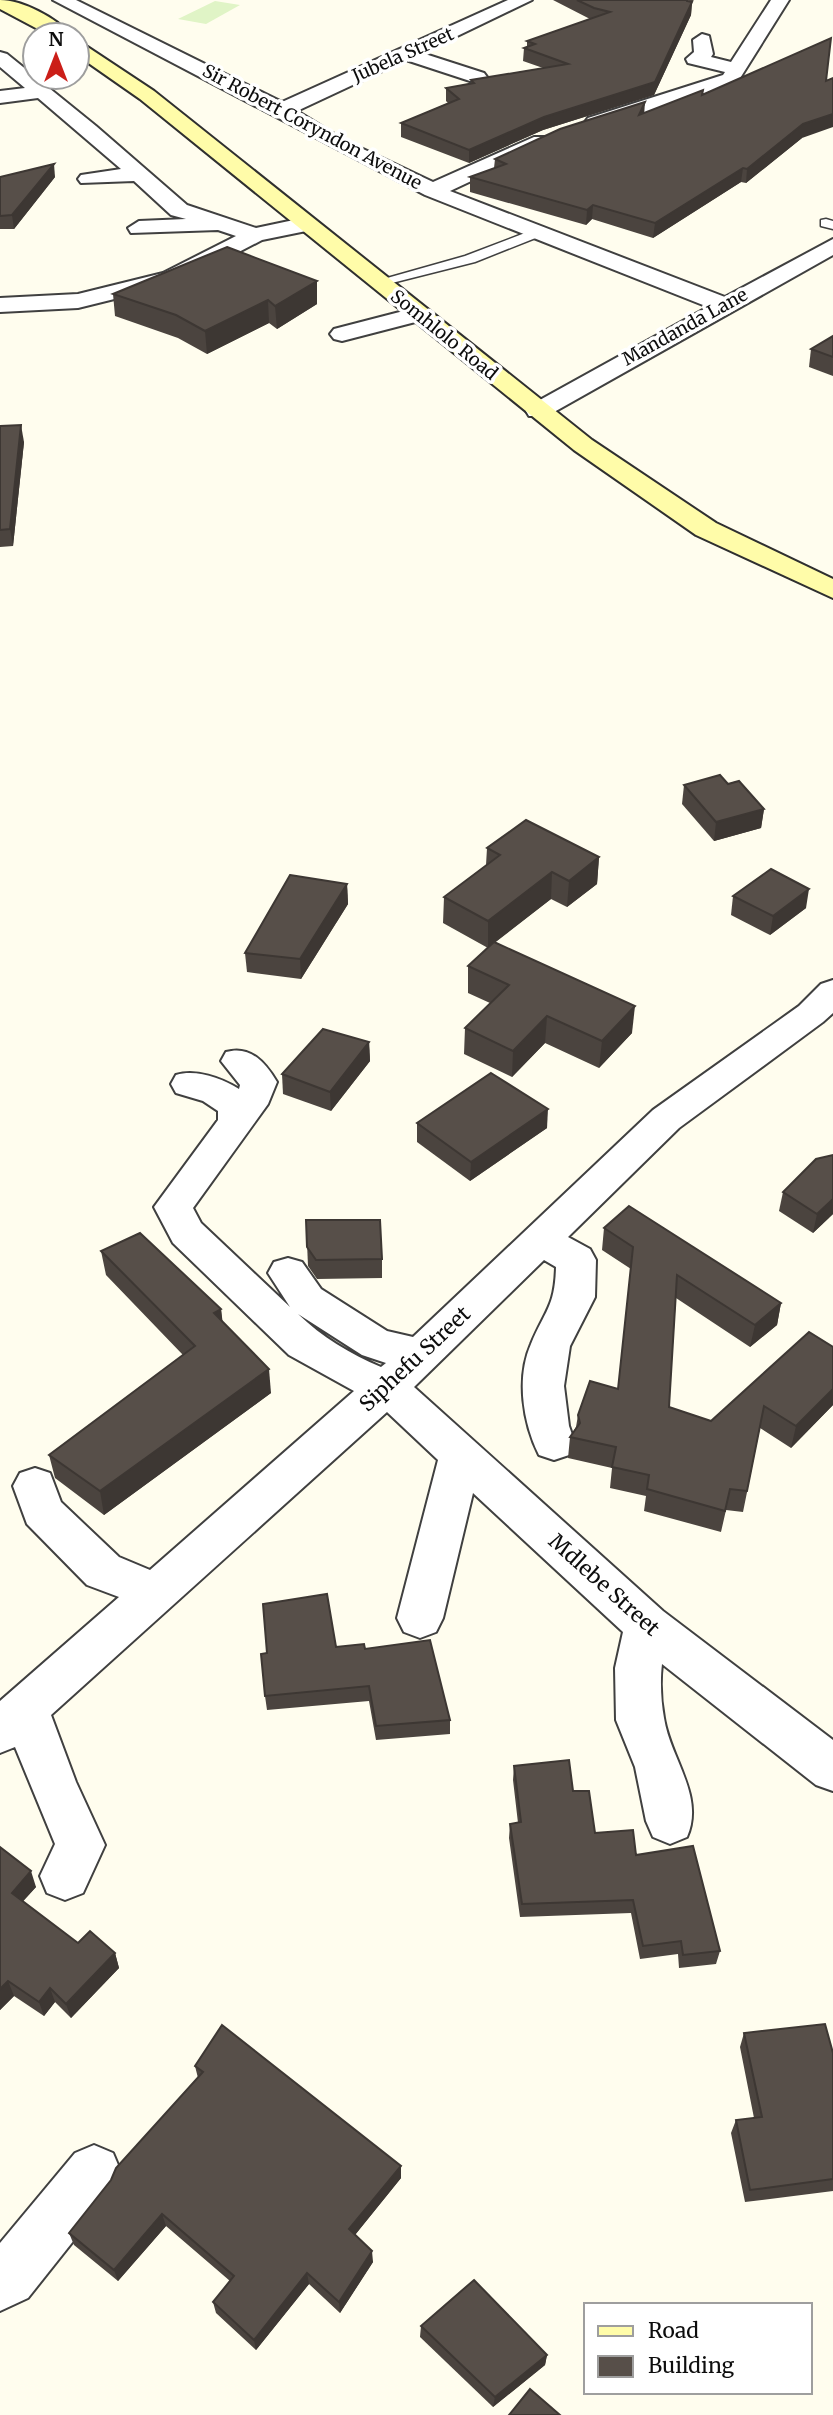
<svg xmlns="http://www.w3.org/2000/svg" width="833" height="2415" font-family="Merriweather,serif">
	<style>
		.pitch { fill: #e0f4c6 }
		.lines { fill: none; stroke-linecap: round; stroke-linejoin: round }
		.service-casing { stroke: #404040; stroke-width: 3 }
		.minor-casing { stroke: #404040; stroke-width: 4 }
		.secondary-casing { stroke: #2f2f2f; stroke-width: 4 }
		.service { fill: #fff; fill-rule: evenodd }
		.minor { fill: #fff; fill-rule: evenodd }
		.secondary { fill: #fffca9; fill-rule: evenodd }
		.wall { fill: #4b443f }
		.shaded-wall { fill: #3d3733 }
		.building { fill: #574f49; stroke: #3d3733; stroke-width: 2 }
		.labels { text-anchor: middle; stroke-width: 7; stroke-linejoin: round; paint-order: stroke }
		.far-street-label { font-size: 18px; fill: #0d0d0d; stroke: #fff }
		.street-label { font-size: 21px; fill: #0d0d0d; stroke: #fff }
	</style>
	<rect width="100%" height="100%" fill="#fffdee"/>
	<!-- pitch -->
	<path class="pitch" d="M215 1 240 5 206 24 178 19Z"/>
	<g class="lines">
		<!-- service casing -->
		<g class="service-casing">
			<g id="service">
				<path d="M826 219 833 221V229L821 226V220Z"/>
				<path d="M538 228 544 232 543 235 475 262 380 286 373 282 465 256Z"/>
			</g>
		</g>
		<!-- minor casing -->
		<g class="minor-casing">
			<g id="minor">
				<path d="M53 0H76L282 102 508 0H532L422 53 484 73 487 77 484 81H470L406 60 297 111 344 140 433 182 534 137H548L551 141 548 145 450 191 725 297 833 239V255L547 416H529L526 411 529 406 708 307 425 195Z"/>
				<path d="M771 0H789L737 83 602 126 595 128 585 122 588 118 723 75 725 72 688 63 686 59 694 52 693 40 702 34 709 36 713 54 711 57 731 62Z"/>
				<path d="M0 52 7 54 96 126 187 205 256 228 308 217 319 224 316 229 262 240 179 283 78 308 0 312V298L78 294 163 273 236 236 218 230 131 233 128 228 139 221 186 219 171 215 134 181 81 183 78 179 81 175 121 169 38 98 0 103V91L25 88 0 67Z"/>
				<path d="M419 307 427 309 431 314 427 319 342 341 334 339 330 334 334 329Z"/>
				<path d="M833 980V1013L823 1022 679 1128 568 1237 590 1249 596 1260 595 1297 570 1346 564 1386 569 1426 575 1443 569 1455 554 1460 539 1455C523 1423 516 1378 531 1344 545 1310 555 1307 556 1267L544 1260 414 1387 663 1611 833 1740V1791L816 1785 662 1664C660 1680 661 1702 664 1718 670 1758 705 1796 687 1837L670 1844 653 1837 646 1821 635 1767 616 1720 615 1668 623 1632 473 1493 443 1618 436 1632 420 1638 404 1632 397 1618 438 1460 387 1412 51 1715 76 1782 105 1845 83 1893 65 1900 47 1893 40 1876 55 1844 15 1747 0 1753V1701L119 1597 87 1585 27 1524 13 1486 20 1473 35 1468 50 1473 61 1502 119 1557 150 1570 354 1391 289 1355 173 1243 154 1207 218 1120V1111L203 1101 176 1093 171 1084 176 1075C196 1069 221 1078 239 1089L240 1085 221 1061 226 1052C250 1045 265 1062 277 1082L268 1104 193 1208 201 1223 290 1307 268 1273 274 1262 288 1258 302 1262 321 1289 387 1331 413 1337 653 1110 799 1006 821 984ZM298 1314 362 1355 386 1363 381 1367C350 1354 322 1337 298 1314Z"/>
				<path d="M94 2145 113 2153 121 2172 113 2191 28 2298 0 2311V2243L75 2153Z"/>
			</g>
		</g>
		<!-- secondary casing -->
		<g class="secondary-casing">
			<g id="secondary">
				<path d="M0 0C22 0 57 18 70 35H49L0 9Z"/>
				<path d="M77 40 154 91 592 440 716 523 833 579V598L696 535 574 450 140 99 77 55Z"/>
			</g>
		</g>
		<!-- service -->
		<use href="#service" class="service"/>
		<!-- minor -->
		<use href="#minor" class="minor"/>
		<!-- secondary -->
		<use href="#secondary" class="secondary"/>
	</g>
	<!-- wall -->
	<g class="wall">
		<path d="M553 0H694L692 2 691 15 654 95 543 130 469 163 401 137V123L448 103 446 101V88L471 84V80L543 68 523 61 524 48 527 47V41L590 19Z"/>
		<path d="M702 95 802 138 746 183 741 182 653 238 592 219 586 225 470 192V177L494 168 495 159Z"/>
		<path d="M0 177H55L14 229H0Z"/>
		<path d="M227 247 317 304 277 329 269 323 207 354 178 338 115 316 113 294Z"/>
		<path d="M833 336V376L809 367 811 349Z"/>
		<path d="M0 426 24 442 13 546 0 547Z"/>
		<path d="M728 784 764 809 761 828 714 841 682 804 684 785Z"/>
		<path d="M487 848 599 857 597 884 567 907 551 899 495 942 632 1033 599 1068 545 1043 512 1077 464 1054 465 1028 490 1003 468 993V966L488 948 443 923 444 897 486 865Z"/>
		<path d="M347 884 348 904 301 979 247 972 245 953Z"/>
		<path d="M733 896 806 908 770 935 731 915Z"/>
		<path d="M369 1042 370 1061 331 1111 283 1094 282 1074Z"/>
		<path d="M417 1123 547 1128 470 1181 417 1142Z"/>
		<path d="M833 1155V1214L813 1233 779 1211 783 1192Z"/>
		<path d="M306 1220 382 1259V1278L317 1279 308 1266Z"/>
		<path d="M604 1228 781 1303 777 1325 750 1347 676 1298 669 1407 711 1421 833 1347V1405L791 1448 760 1428 743 1512 726 1510 721 1532 644 1511 646 1496 610 1488 612 1468 568 1458 570 1437 576 1427 578 1415 618 1389 631 1269 602 1250Z"/>
		<path d="M101 1251 221 1309 222 1321 271 1393 104 1515 55 1478 49 1455 183 1355 106 1275Z"/>
		<path d="M336 1647 365 1649 450 1720V1734L376 1740 369 1701 267 1710 265 1696Z"/>
		<path d="M514 1766 573 1791 595 1833 636 1855 720 1951 716 1964 679 1968 678 1954 640 1959 631 1913 520 1917 509 1838 510 1824 518 1823 513 1780Z"/>
		<path d="M0 1847 36 1887 23 1901 78 1943 115 1953 119 1968 71 2018 55 2002 44 2016 14 1996 0 2010Z"/>
		<path d="M744 2033 833 2053V2191L745 2202 731 2133 736 2120 754 2118 740 2047Z"/>
		<path d="M195 2066 401 2166V2178L355 2235 373 2262 340 2313 309 2284 256 2350 216 2313 213 2302 230 2281 166 2226 118 2281 74 2245 69 2233 198 2078Z"/>
		<path d="M421 2326 547 2355 545 2365 493 2407 420 2337Z"/>
	</g>
	<!-- shaded-wall -->
	<g class="shaded-wall">
		<path d="M692 2 691 15 654 95 543 130 469 163V150Z"/>
		<path d="M645 102 644 116 639 115Z"/>
		<path d="M833 114V127L802 138 746 183 747 169 803 124Z"/>
		<path d="M54 164 55 177 14 229 12 215Z"/>
		<path d="M743 168 741 182 653 238 655 223Z"/>
		<path d="M593 205 592 219 586 225 587 210Z"/>
		<path d="M317 281V304L277 329 275 306Z"/>
		<path d="M268 300 269 323 207 354 205 331Z"/>
		<path d="M21 425 24 442 13 546 10 529Z"/>
		<path d="M764 809 761 828 714 841 716 822Z"/>
		<path d="M599 857 597 884 567 907 569 881Z"/>
		<path d="M552 872 551 899 488 948V921Z"/>
		<path d="M347 884 348 904 301 979 300 959Z"/>
		<path d="M809 889 806 908 770 935 773 916Z"/>
		<path d="M635 1006 632 1033 599 1068 602 1041Z"/>
		<path d="M547 1016 545 1043 512 1077 513 1051Z"/>
		<path d="M369 1042 370 1061 331 1111 330 1092Z"/>
		<path d="M548 1109 547 1128 470 1181 471 1162Z"/>
		<path d="M833 1199V1214L813 1233 817 1214Z"/>
		<path d="M781 1303 777 1325 750 1347 755 1325Z"/>
		<path d="M221 1309 224 1333 214 1313Z"/>
		<path d="M269 1369 271 1393 104 1515 100 1491Z"/>
		<path d="M833 1389V1405L791 1448 796 1426Z"/>
		<path d="M31 1871 36 1887 17 1908 12 1893Z"/>
		<path d="M115 1953 119 1968 71 2018 66 2004Z"/>
		<path d="M8 1981 14 1996 0 2010V1989Z"/>
		<path d="M50 1988 55 2002 44 2016 39 2002Z"/>
		<path d="M401 2166V2178L350 2241 349 2229Z"/>
		<path d="M162 2214 166 2226 118 2281 114 2270Z"/>
		<path d="M372 2251 373 2262 340 2313 339 2302Z"/>
		<path d="M307 2273 309 2284 256 2350 254 2340Z"/>
		<path d="M547 2355 545 2365 493 2407 495 2397Z"/>
	</g>
	<!-- building -->
	<g class="building">
		<path d="M577 0H687V1L692 2 655 82 544 117 469 150 401 123 459 99 446 88 474 83 471 80 568 64 524 48 535 44 527 41 610 12 594 8Z"/>
		<path d="M831 38 826 81 833 78V114L803 124 747 169 743 168 655 223 593 205 587 210 470 177 506 164 495 159 560 129 645 102 639 115 703 90 702 95Z"/>
		<path d="M54 164 12 215 0 216V177Z"/>
		<path d="M227 247 317 281 275 306 268 300 205 331 176 315 113 294Z"/>
		<path d="M833 336V357L811 349Z"/>
		<path d="M21 425 10 529 0 530V426Z"/>
		<path d="M720 775 728 784 739 781 764 809 716 822 684 785Z"/>
		<path d="M526 820 599 857 569 881 552 872 488 921 444 897 500 855 487 848Z"/>
		<path d="M771 869 809 889 773 916 733 896Z"/>
		<path d="M290 875 347 884 300 959 245 953Z"/>
		<path d="M494 942 635 1006 602 1041 547 1016 513 1051 465 1028 509 985 468 966Z"/>
		<path d="M323 1029 369 1042 330 1092 282 1074Z"/>
		<path d="M491 1073 548 1109 471 1162 417 1123Z"/>
		<path d="M833 1155V1199L817 1214 783 1192 816 1159Z"/>
		<path d="M629 1206 781 1303 755 1325 677 1275 669 1407 711 1421 809 1332 833 1347V1389L796 1426 764 1406 747 1491 730 1489 725 1511 647 1489 649 1475 612 1467 616 1447 570 1437 580 1423 578 1415 590 1381 618 1389 633 1247 604 1228Z"/>
		<path d="M306 1220H380L382 1259 316 1260 307 1247Z"/>
		<path d="M140 1233 221 1309 214 1313 269 1369 100 1491 49 1455 195 1346 101 1251Z"/>
		<path d="M327 1594 336 1647 364 1644 365 1649 430 1640 450 1720 376 1726 369 1686 265 1696 261 1654 267 1653 263 1604Z"/>
		<path d="M569 1760 573 1791H589L595 1833 633 1830 636 1855 693 1846 720 1951 683 1955 681 1941 643 1946 633 1900 522 1904 510 1824 521 1822 514 1766Z"/>
		<path d="M0 1847 31 1871 12 1893 78 1943 90 1931 115 1953 66 2004 50 1988 39 2002 8 1981 0 1989Z"/>
		<path d="M825 2024 833 2053V2179L750 2190 736 2120 762 2117 744 2033Z"/>
		<path d="M222 2025 401 2166 349 2229 372 2251 339 2302 307 2273 254 2340 213 2302 234 2276 162 2214 114 2270 69 2233 111 2180 116 2168 203 2072 195 2066Z"/>
		<path d="M474 2280 547 2355 495 2397 421 2326Z"/>
		<path d="M530 2389 560 2415H509Z"/>
	</g>
	<g class="labels">
		<!-- far-street labels -->
		<g class="far-street-label">
			<text transform="translate(403 55) rotate(-24)" y="6">Jubela Street</text>
			<text transform="translate(312 127) rotate(28)" y="6">Sir Robert Coryndon Avenue</text>
			<text transform="translate(685 327) rotate(-29)" y="6">Mandanda Lane</text>
			<text transform="translate(444 335) rotate(39)" y="6">Somhlolo Road</text>
		</g>
		<!-- street labels -->
		<g class="street-label">
			<text transform="translate(415 1359) rotate(-43)" y="7">Siphefu Street</text>
			<text transform="translate(604 1585) rotate(42)" y="7">Mdlebe Street</text>
		</g>
	</g>
	<!-- legend -->
	<rect x="584" y="2303" width="228" height="91" fill="#ffffff" stroke="#9e9e9e" stroke-width="2"/>
	<rect x="598" y="2326" width="35" height="10" fill="#fffca9" stroke="#9e9e9e" stroke-width="2"/>
	<text x="648" y="2338" font-size="21" fill="#0d0d0d">Road</text>
	<rect x="598" y="2356" width="35" height="21" fill="#574f49" stroke="#9e9e9e" stroke-width="2"/>
	<text x="648" y="2373" font-size="21" fill="#0d0d0d">Building</text>
	<!-- north arrow -->
	<g transform="translate(56 56)"><circle r="33" fill="#ffffff" stroke="#9e9e9e" stroke-width="2"/>
	<path d="M0-5L12 26L0 18L-12 26Z" fill="#cb1e18"/>
	<text y="-10" font-size="19" font-weight="bold" text-anchor="middle" fill="#0d0d0d">N</text>
	</g>
</svg>
